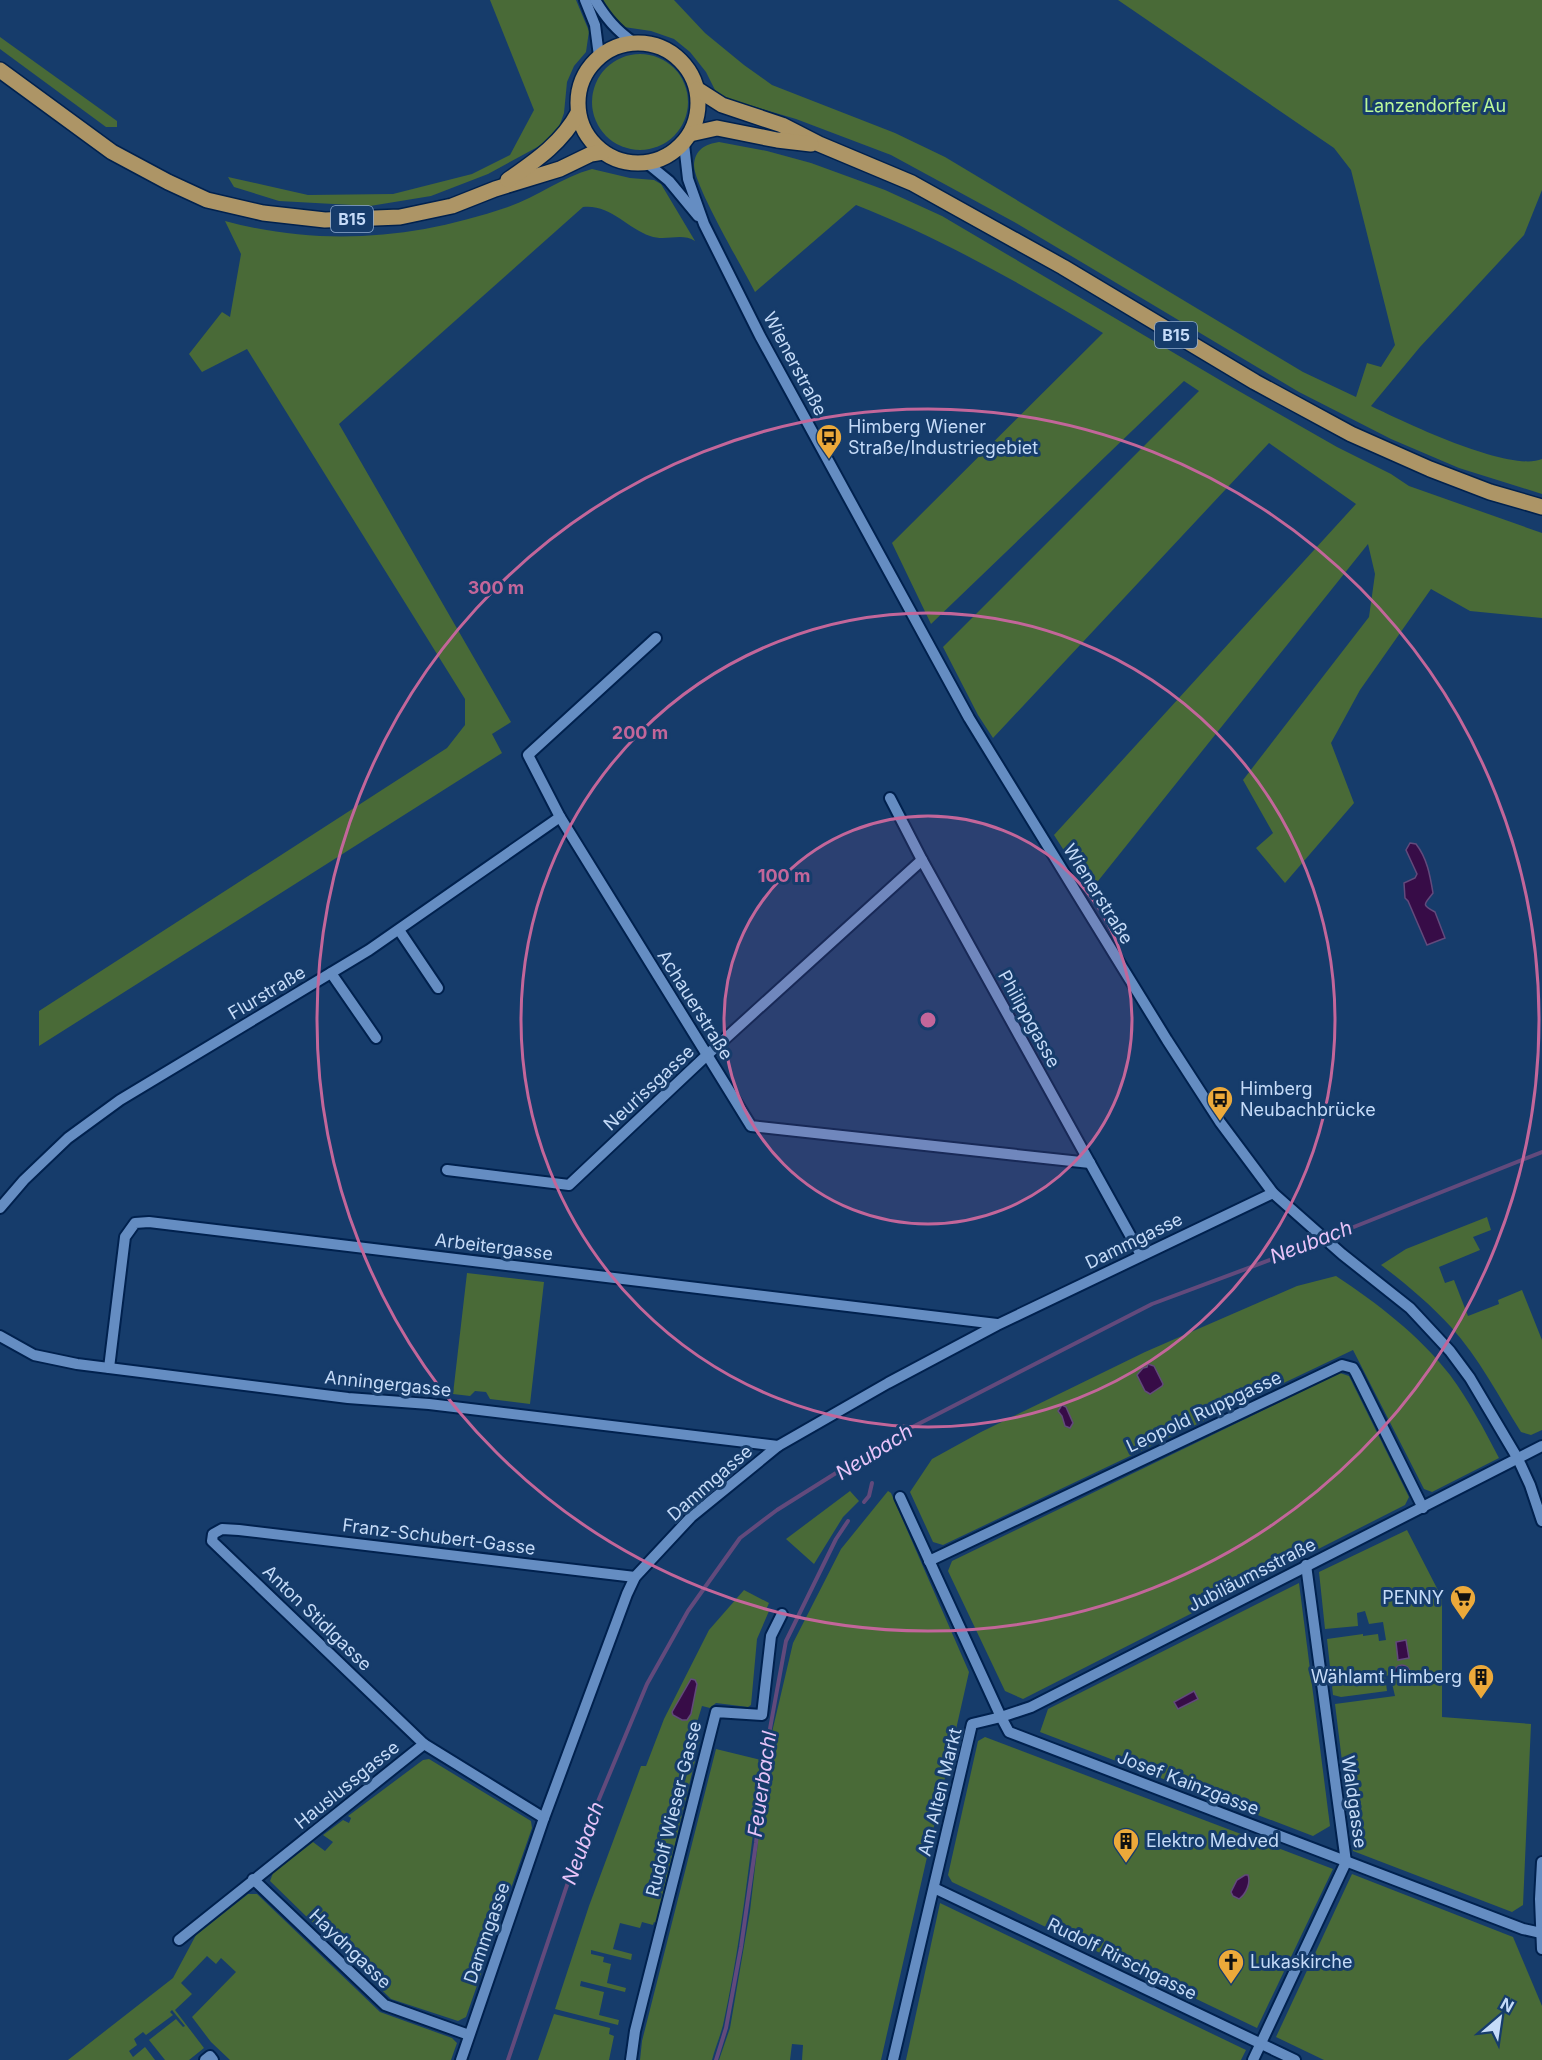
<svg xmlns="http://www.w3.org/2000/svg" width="1542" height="2060" font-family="Inter,sans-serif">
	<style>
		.green { fill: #496a37 }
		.water { fill: #370c47; stroke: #624a7c; stroke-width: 1.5 }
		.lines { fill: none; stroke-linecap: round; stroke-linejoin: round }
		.stream { stroke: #624a7c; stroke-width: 4 }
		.minor-casing { stroke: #00214e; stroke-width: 14 }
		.major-casing { stroke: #00214e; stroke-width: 18 }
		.minor { stroke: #658dc2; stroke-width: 10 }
		.major { stroke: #ad9566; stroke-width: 15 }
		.ring { fill: none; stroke: #c3669a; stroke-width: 3 }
		.labels { text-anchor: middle; stroke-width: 6; stroke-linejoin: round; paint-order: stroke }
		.shield { fill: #163c6b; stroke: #90abce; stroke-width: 1.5 }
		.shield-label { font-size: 16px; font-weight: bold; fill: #c5dbf8 }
		.park-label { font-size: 18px; fill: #baf89a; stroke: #163c6b }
		.street-label { font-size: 18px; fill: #c5dbf8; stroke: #163c6b }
		.poi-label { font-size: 18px; fill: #c5dbf8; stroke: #163c6b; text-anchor: start }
		.water-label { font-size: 20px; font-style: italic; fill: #e8c4f9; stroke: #163c6b }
		.centre { fill: #c3669a; stroke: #163c6b; stroke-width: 3 }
		.ring-label { font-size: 18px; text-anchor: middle; font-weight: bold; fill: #c3669a; stroke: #163c6b; stroke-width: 6; stroke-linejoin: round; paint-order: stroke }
	</style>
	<rect width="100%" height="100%" fill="#163c6b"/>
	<!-- green -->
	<g class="green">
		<path d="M490 0H576L589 31 586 52 574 66 567 82 564 113 558 130 543 144 488 174 431 196 370 206 279 201 234 187 228 177 308 195 393 194 472 174 510 155 534 110Z"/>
		<path d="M603 0H674L705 33 744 65 772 85 895 133 945 157 1303 372 1356 397 1367 363 1381 367 1395 345 1351 170 1334 148 1118 0H1542V190L1524 235 1420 347 1371 406C1404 422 1510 473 1542 459V494L1459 468 1391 439 1299 392 1016 223 891 155 796 119 728 99 715 90 706 72 690 52 674 39 651 31 624 27 611 16Z"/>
		<path d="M0 37 117 121V127H106L0 49Z"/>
		<circle cx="640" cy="102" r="48"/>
		<path d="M719 142 767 151 811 163 885 190 942 216 1230 386 1337 447 1391 474 1409 486 1542 533V618L1470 611 1431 589 1360 690 1331 743 1354 803 1285 883 1256 848 1273 833 1243 780 1369 617 1375 574 1368 544 1090 891 1054 835 1356 504 1269 443 993 738 978 715 943 647 1199 391 1184 381 931 624 892 543 1103 333C1023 285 943 239 856 205L755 292C743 268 694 186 694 165 695 149 706 144 719 142Z"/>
		<path d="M592 169 630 178 654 180 661 184 695 241C681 232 666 242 650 236 627 228 610 204 583 207L339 424 511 722 492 734 502 753 39 1046V1011L447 748 465 725V699L247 349 202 372 189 354 222 312 230 317 241 254 225 221C322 247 414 239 508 207 537 197 562 177 592 169Z"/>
		<path d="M1487 1217 1491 1230 1473 1237 1480 1250 1439 1267 1445 1283 1454 1280 1468 1316 1499 1304 1498 1300 1522 1290 1542 1340V1430L1531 1435 1521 1432C1499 1397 1479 1358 1451 1327 1430 1304 1406 1284 1381 1265L1406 1249Z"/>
		<path d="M467 1273 544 1282 530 1404 490 1399 486 1392 475 1391 470 1396 453 1394Z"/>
		<path d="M1336 1276C1378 1304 1418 1334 1450 1375 1469 1401 1484 1429 1499 1458L1432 1492 1424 1489 1353 1350 943 1545 933 1542 910 1492 932 1459 981 1432 1145 1352 1297 1286Z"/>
		<path d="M1340 1373 1349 1376 1409 1497 1405 1505 1023 1699 1005 1691 948 1571 952 1561Z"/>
		<path d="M850 1491 859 1501 843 1517 814 1564 786 1539Z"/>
		<path d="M888 1491 891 1493 969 1672 881 2060H802L803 2045 792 2044 790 2060H719L730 2028 750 1911 769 1745 793 1643 841 1549Z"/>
		<path d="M1407 1530 1442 1598V1717L1531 1724 1523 1905 1512 1912 1353 1851 1335 1704 1395 1696 1390 1675 1385 1676 1387 1691 1341 1697 1333 1695 1327 1639 1363 1634V1636L1378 1634 1379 1641 1386 1640 1383 1622 1369 1624 1365 1611 1357 1613 1358 1626 1325 1629 1319 1572Z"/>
		<path d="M1299 1583 1330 1826 1313 1836 1040 1732 1048 1709Z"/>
		<path d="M744 1590 769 1603 766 1610 769 1611 757 1639 751 1705 748 1707 716 1703 710 1708 702 1706 695 1729 700 1740 656 1923 654 1922 653 1925 642 1922 640 1928 620 1923 613 1949 632 1954 631 1960 591 1950V1954L604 1957 603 1962 611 1964 607 1983 626 1988 625 1992 581 1981 580 1986 604 1992 599 2015 619 2020 618 2025 555 2009 589 1906 641 1766H646L664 1719 709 1630Z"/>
		<path d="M985 1737 1333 1869 1257 2028 952 1882 948 1875 978 1741Z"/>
		<path d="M716 1749 761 1760 750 1833 753 1834C745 1898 737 1962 723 2025 720 2037 715 2048 712 2060H640L642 2041Z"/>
		<path d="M429 1759 531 1821 532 1828 466 2017 458 2021 391 1999 270 1881 273 1873 313 1842 325 1851 333 1842 323 1835 343 1820 349 1823 351 1818 348 1816 423 1760Z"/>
		<path d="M1352 1874 1513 1937 1542 2006V2060H1324L1276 2037Z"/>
		<path d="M248 1894H257L380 2012 452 2038 457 2043 451 2060H230L211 2042 192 2017 236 1972 221 1958 216 1964 207 1956 181 1983 192 1994 175 2010 204 2048 189 2060H165L149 2040 176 2019 183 2027 185 2026 172 2010 170 2012 173 2015 146 2035 143 2032 134 2039 137 2045 129 2051 133 2057 145 2047 155 2060H68L173 1978 196 1935Z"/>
		<path d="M940 1903 1246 2050 1241 2060H906Z"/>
		<path d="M554 2014 610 2028 609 2034 614 2036 609 2060H538Z"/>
	</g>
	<!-- water -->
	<g class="water">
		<path d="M1410 843 1416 844C1427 858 1430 875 1433 893 1425 904 1420 904 1435 912L1445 938 1427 945 1408 901 1405 898 1404 883 1415 878 1417 874 1406 850Z"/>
		<path d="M1148 1364 1154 1366 1163 1384 1162 1386 1150 1394 1145 1391 1137 1375 1143 1368 1147 1367Z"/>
		<path d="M1062 1405 1066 1407 1073 1423 1070 1428 1065 1426 1062 1416 1058 1411Z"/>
		<path d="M1406 1640 1409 1658 1398 1660 1396 1642Z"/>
		<circle cx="1402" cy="1673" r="8"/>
		<path d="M691 1679 695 1680 697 1684 691 1714 687 1720H682L673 1715 672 1712Z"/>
		<path d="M1194 1691 1198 1699 1178 1709 1174 1702Z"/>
		<path d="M1245 1875H1248C1251 1883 1246 1894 1239 1899L1233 1896 1231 1892 1237 1880Z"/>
	</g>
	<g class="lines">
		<!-- stream -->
		<g class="stream">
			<path d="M874 1461 875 1448"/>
			<path d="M864 1502 869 1496 872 1483"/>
			<path d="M508 2060 584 1835 647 1684 688 1611 740 1538 777 1510 895 1436 1152 1304 1286 1254 1542 1152"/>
			<path d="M716 2060 726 2028 741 1947 756 1843 765 1756 786 1641 836 1539 848 1521"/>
		</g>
		<!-- minor casing -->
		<g class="minor-casing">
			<g id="minor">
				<path d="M585 0 595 25 599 56"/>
				<path d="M595 0C606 18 616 30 633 42"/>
				<path d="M684 144 688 179 704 224 760 336 969 718 1167 1040 1220 1122 1273 1193 1342 1254 1410 1308 1450 1351 1470 1378 1518 1459 1530 1485 1542 1521"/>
				<path d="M647 163 669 181 698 216"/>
				<path d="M656 638 528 755 560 817 751 1126 1090 1163"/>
				<path d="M890 798 922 860 1141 1255"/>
				<path d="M399 930 438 988"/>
				<path d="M331 973 376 1038"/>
				<path d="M447 1170 569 1185 706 1056 922 860"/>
				<path d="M0 1208 24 1180 68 1138 120 1100 369 950 560 817"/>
				<path d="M0 1336 34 1355 77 1364 348 1398 429 1404 778 1446"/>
				<path d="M109 1368 125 1237 135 1223 149 1222 997 1324"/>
				<path d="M929 1561 1342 1365 1353 1368 1356 1373 1423 1508"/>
				<path d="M544 1818 424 1744 212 1541 213 1534 222 1529 239 1530 635 1577"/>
				<path d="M1542 1862 1540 1899 1542 1949"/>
				<path d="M253 1879 385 2005 469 2035"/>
				<path d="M934 1888 1295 2060"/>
				<path d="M1541 1933 1523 1929 1009 1732 1001 1717 1031 1707 1542 1446"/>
				<path d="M179 1940 424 1744"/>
				<path d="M205 2060 210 2056 213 2060"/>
				<path d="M461 2060 544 1818 627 1594 635 1577 691 1517 778 1446 888 1383 997 1325 1273 1193"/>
				<path d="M631 2060 635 2031 643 1999 716 1712 762 1715 771 1636 782 1614"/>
				<path d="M893 2060 972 1724 1001 1717 900 1497"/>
				<path d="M1253 2060 1346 1862 1306 1565"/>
			</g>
		</g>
		<!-- major casing -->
		<g class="major-casing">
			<g id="major">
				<circle cx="638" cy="103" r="60"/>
				<path d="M0 70 112 152 168 182 207 200 263 213 325 220 400 217 452 206 495 189 560 169 591 154 603 152"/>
				<path d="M697 89 722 105 782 125 819 144 912 183 1063 267 1255 382 1351 434 1430 469 1490 492 1542 507"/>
				<path d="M690 134 717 128 777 140 811 144"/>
				<path d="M508 180C535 161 562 143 578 113"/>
			</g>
		</g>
		<!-- minor -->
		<use href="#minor" class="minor"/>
		<!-- major -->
		<use href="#major" class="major"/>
	</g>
	<!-- distance rings -->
	<circle cx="928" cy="1020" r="204" fill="#c3669a" fill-opacity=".12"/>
	<g class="ring">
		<circle cx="928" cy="1020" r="204"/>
		<circle cx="928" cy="1020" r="407"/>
		<circle cx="928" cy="1020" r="611"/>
	</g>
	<!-- icons -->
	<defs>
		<g id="bus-pin" transform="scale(1.35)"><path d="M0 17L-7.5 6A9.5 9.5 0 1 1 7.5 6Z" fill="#eca93a" stroke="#163c6b"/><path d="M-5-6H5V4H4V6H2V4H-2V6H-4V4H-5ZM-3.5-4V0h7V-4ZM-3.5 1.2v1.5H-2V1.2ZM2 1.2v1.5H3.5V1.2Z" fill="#111"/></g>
		<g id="supermarket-pin" transform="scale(1.35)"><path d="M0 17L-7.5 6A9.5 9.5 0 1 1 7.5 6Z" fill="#eca93a" stroke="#163c6b"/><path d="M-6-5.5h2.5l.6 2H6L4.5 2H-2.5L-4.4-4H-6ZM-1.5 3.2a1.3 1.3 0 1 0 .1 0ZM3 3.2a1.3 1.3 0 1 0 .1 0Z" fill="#111"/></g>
		<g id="building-pin" transform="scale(1.35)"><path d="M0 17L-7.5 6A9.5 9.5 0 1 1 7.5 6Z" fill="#eca93a" stroke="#163c6b"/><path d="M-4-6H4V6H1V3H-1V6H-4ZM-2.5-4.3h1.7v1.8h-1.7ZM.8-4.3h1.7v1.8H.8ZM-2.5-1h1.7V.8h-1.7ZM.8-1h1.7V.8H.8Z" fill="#111"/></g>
		<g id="church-pin" transform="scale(1.35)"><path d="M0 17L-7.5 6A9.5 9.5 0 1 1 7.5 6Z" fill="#eca93a" stroke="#163c6b"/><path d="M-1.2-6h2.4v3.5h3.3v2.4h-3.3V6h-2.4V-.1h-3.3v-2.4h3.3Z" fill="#111"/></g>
	</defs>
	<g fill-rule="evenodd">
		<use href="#bus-pin" x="829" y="437"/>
		<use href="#bus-pin" x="1220" y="1099"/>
		<use href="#supermarket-pin" x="1463" y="1598"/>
		<use href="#building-pin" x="1481" y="1677"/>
		<use href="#building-pin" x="1126" y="1841"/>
		<use href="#church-pin" x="1231" y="1962"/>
	</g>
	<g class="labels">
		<!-- shield labels -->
		<g class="shield">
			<rect x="331" y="206" width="42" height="26" rx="4.5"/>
			<rect x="1155" y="322" width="42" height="26" rx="4.5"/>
		</g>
		<g class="shield-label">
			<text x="352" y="225">B15</text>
			<text x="1176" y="341">B15</text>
		</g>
		<!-- park labels -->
		<g class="park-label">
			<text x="1435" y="112">Lanzendorfer Au</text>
		</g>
		<!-- street labels -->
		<g class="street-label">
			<text transform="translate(795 364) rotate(62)" y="6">Wienerstraße</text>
			<text transform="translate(1098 894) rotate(58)" y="6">Wienerstraße</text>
			<text transform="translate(267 993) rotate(-31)" y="6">Flurstraße</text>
			<text transform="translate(695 1005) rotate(58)" y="6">Achauerstraße</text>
			<text transform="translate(1029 1019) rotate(61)" y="6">Philippgasse</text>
			<text transform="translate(649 1088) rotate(-43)" y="6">Neurissgasse</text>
			<text transform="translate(1134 1241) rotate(-26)" y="6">Dammgasse</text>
			<text transform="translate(494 1247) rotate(7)" y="6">Arbeitergasse</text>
			<text transform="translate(388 1384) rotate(6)" y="6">Anningergasse</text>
			<text transform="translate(1204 1412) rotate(-25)" y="6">Leopold Ruppgasse</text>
			<text transform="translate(710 1483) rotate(-41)" y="6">Dammgasse</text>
			<text transform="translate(439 1537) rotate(7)" y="6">Franz-Schubert-Gasse</text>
			<text transform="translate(1252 1575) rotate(-27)" y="6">Jubiläumsstraße</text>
			<text transform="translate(317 1618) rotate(44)" y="6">Anton Stidlgasse</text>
			<text transform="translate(1188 1783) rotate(21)" y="6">Josef Kainzgasse</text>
			<text transform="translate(347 1785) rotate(-39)" y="6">Hauslussgasse</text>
			<text transform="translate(940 1792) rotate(-76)" y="6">Am Alten Markt</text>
			<text transform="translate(1354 1802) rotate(82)" y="6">Waldgasse</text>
			<text transform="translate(674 1809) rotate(-76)" y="6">Rudolf Wieser-Gasse</text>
			<text transform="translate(487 1933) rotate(-71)" y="6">Dammgasse</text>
			<text transform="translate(350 1949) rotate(44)" y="6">Haydngasse</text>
			<text transform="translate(1122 1959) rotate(26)" y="6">Rudolf Rirschgasse</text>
		</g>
		<!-- poi labels -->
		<g class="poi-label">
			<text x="848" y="433">Himberg Wiener<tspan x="848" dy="21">Straße/Industriegebiet</tspan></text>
			<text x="1240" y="1095">Himberg<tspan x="1240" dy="21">Neubachbrücke</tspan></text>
			<text x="1444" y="1604" text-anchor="end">PENNY</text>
			<text x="1462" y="1683" text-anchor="end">Wählamt Himberg</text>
			<text x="1146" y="1847">Elektro Medved</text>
			<text x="1250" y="1968">Lukaskirche</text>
		</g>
		<!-- water labels -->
		<g class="water-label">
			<text transform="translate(1311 1242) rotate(-21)" y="7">Neubach</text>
			<text transform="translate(874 1452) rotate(-32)" y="7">Neubach</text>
			<text transform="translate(762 1784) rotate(-82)" y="7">Feuerbachl</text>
			<text transform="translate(583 1843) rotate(-70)" y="7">Neubach</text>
		</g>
	</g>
	<circle cx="928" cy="1020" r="9" class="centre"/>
	<g class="ring-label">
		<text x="496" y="594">300 m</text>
		<text x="640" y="739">200 m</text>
		<text x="784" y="882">100 m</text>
	</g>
	<!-- north arrow -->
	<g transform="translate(1500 2018) rotate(29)" stroke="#163c6b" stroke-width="4.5" paint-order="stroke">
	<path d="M0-4.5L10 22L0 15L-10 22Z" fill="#c5dbf8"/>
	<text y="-9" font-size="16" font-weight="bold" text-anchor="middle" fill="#c5dbf8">N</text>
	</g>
</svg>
